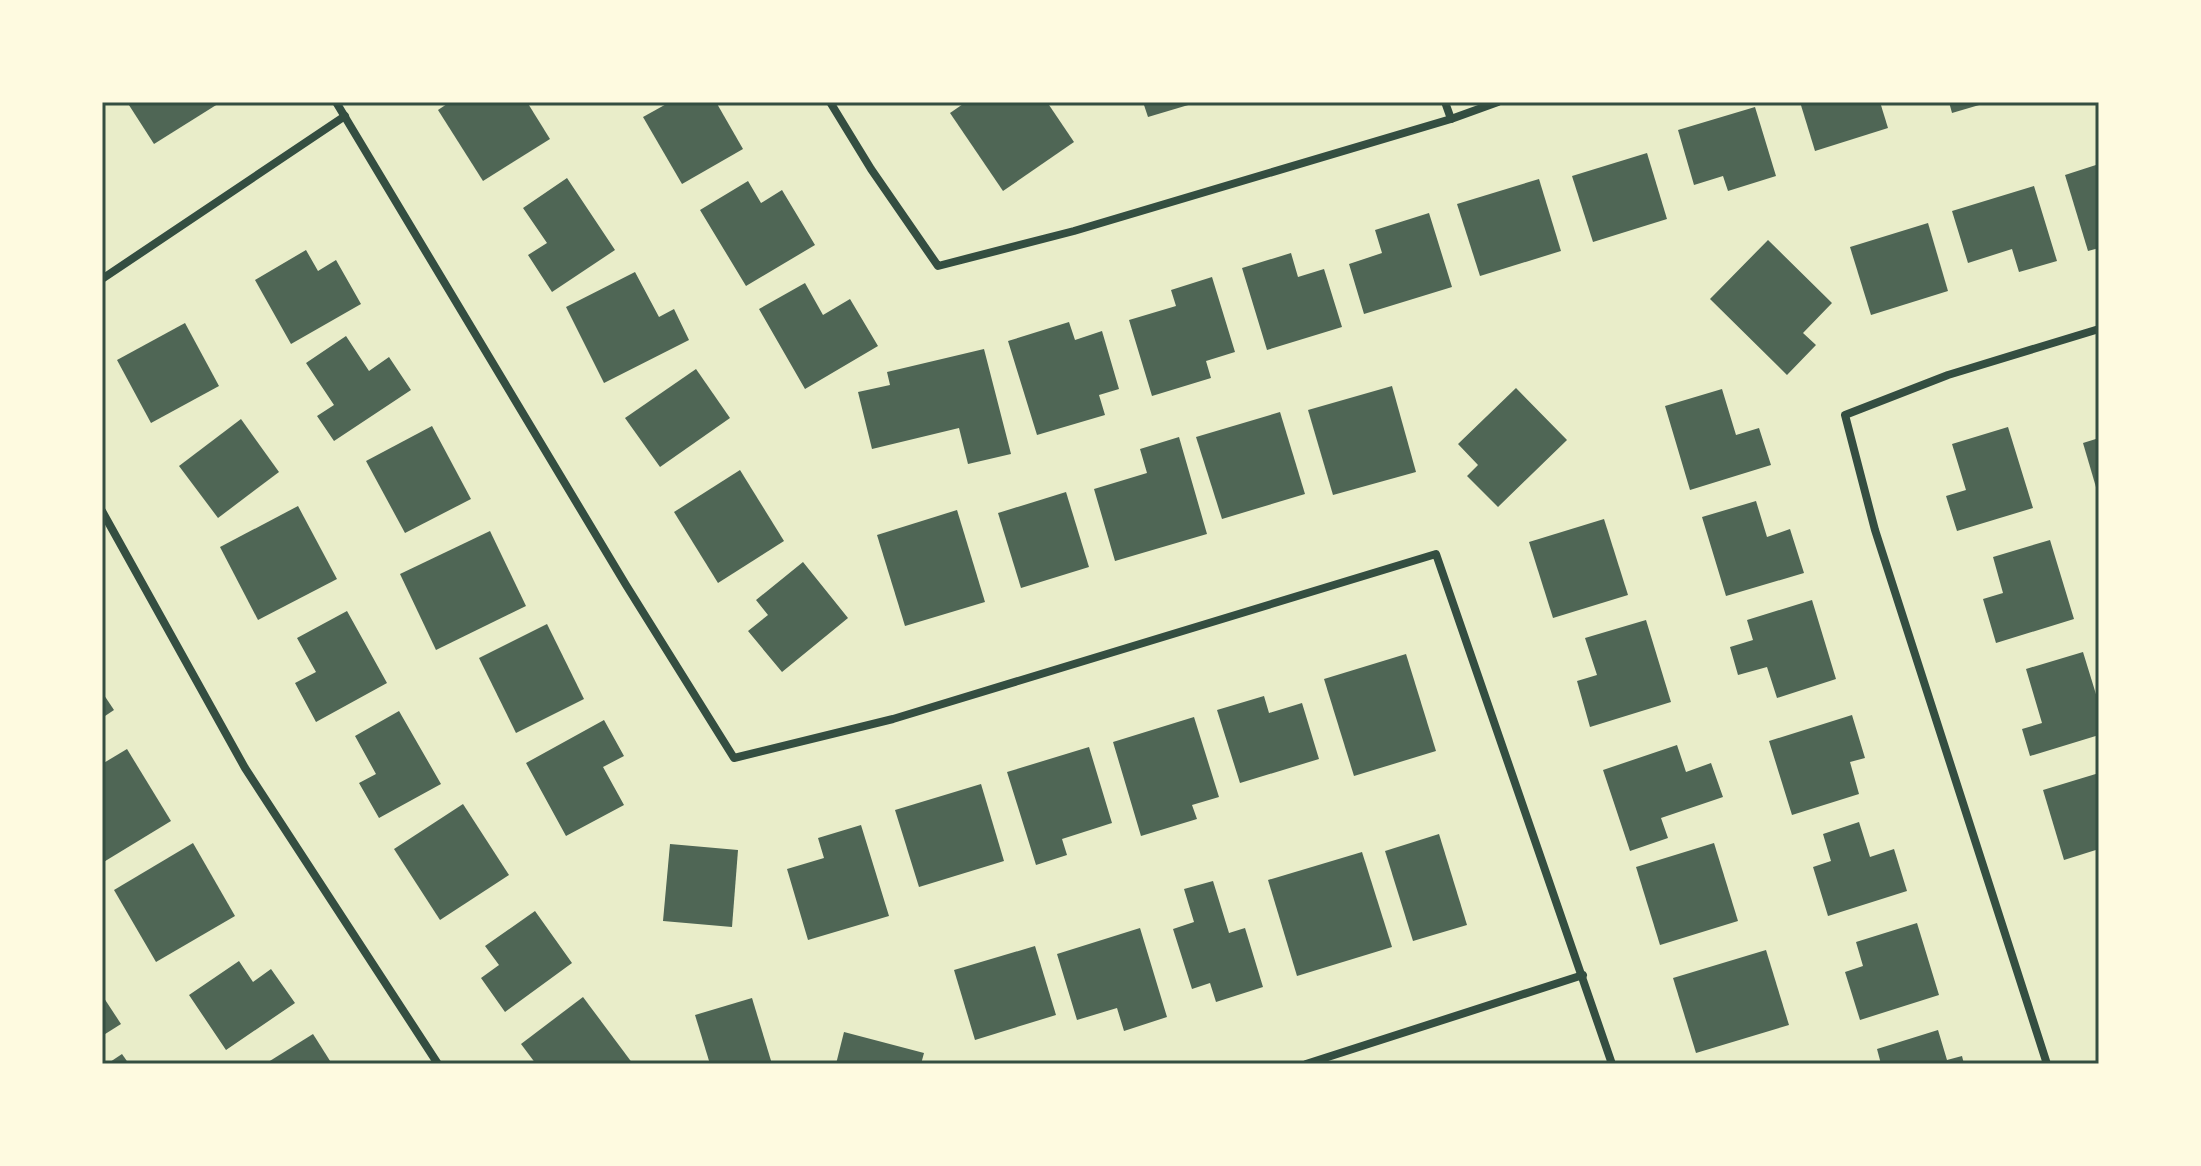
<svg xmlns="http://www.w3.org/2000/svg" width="2201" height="1166" font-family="Merriweather,serif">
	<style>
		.building { fill: #4f6655 }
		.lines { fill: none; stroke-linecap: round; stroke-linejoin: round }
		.minor { stroke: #344e41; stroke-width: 8 }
		.neatline { fill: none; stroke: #344e41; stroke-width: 3 }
	</style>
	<rect width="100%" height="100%" fill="#e9edc9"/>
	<!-- building -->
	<g class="building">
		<path d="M127 102H221L154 144Z"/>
		<path d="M450 102H527L550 139 483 181 438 110Z"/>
		<path d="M670 102H716L743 149 682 184 643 117Z"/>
		<path d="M966 102H1047L1074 142 1003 191 950 113Z"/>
		<path d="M1143 102H1195V103L1148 117Z"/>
		<path d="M1800 102H1880L1888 128 1815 151Z"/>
		<path d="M1949 102H1986V103L1952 113Z"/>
		<path d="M1755 107 1776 176 1728 191 1723 176 1694 185 1678 130Z"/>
		<path d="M1647 153 1667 219 1593 242 1572 176Z"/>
		<path d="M2099 164V248L2088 251 2065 175Z"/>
		<path d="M567 178 615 250 552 292 528 255 547 243 523 208Z"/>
		<path d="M1539 179 1561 251 1480 276 1457 204Z"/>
		<path d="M748 181 761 203 782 190 815 245 746 286 700 210Z"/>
		<path d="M2034 186 2057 261 2019 272 2012 249 1968 263 1952 211Z"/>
		<path d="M1429 213 1452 287 1364 314 1349 264 1382 253 1375 230Z"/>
		<path d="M1928 223 1948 291 1871 315 1850 247Z"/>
		<path d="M1768 240 1832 303 1803 333 1816 345 1787 375 1710 299Z"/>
		<path d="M306 250 318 271 336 260 361 304 291 344 255 280Z"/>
		<path d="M1291 253 1298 277 1324 269 1342 327 1267 350 1242 268Z"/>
		<path d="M635 272 659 317 674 309 689 340 604 383 566 307Z"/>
		<path d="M1212 277 1235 352 1206 361 1211 378 1152 396 1129 320 1176 306 1171 290Z"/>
		<path d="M805 283 823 315 850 299 878 346 805 389 759 309Z"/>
		<path d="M1069 322 1075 340 1102 331 1119 389 1099 395 1105 415 1037 435 1008 341Z"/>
		<path d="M185 323 219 386 151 423 117 360Z"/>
		<path d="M346 336 369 371 389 357 411 390 334 441 317 416 334 405 306 363Z"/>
		<path d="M984 349 1011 454 968 464 959 428 872 449 858 392 890 385 887 372Z"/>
		<path d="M696 369 730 418 660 467 625 418Z"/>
		<path d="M1392 386 1416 472 1333 495 1308 410Z"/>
		<path d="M1516 388 1567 440 1498 507 1467 476 1478 465 1458 444Z"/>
		<path d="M1722 389 1736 435 1759 428 1771 465 1690 490 1665 406Z"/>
		<path d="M1280 412 1305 494 1222 519 1196 437Z"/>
		<path d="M241 419 279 472 218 518 179 466Z"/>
		<path d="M432 426 471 499 405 533 366 461Z"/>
		<path d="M2008 427 2033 508 1957 531 1946 496 1966 490 1952 444Z"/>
		<path d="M1179 437 1207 534 1115 561 1094 489 1147 473 1140 449Z"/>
		<path d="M2099 438V494H2098L2083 443Z"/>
		<path d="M740 470 784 541 718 583 674 512Z"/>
		<path d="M1066 492 1089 567 1021 588 998 513Z"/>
		<path d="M1756 501 1767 537 1790 529 1804 573 1726 596 1702 517Z"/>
		<path d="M298 506 337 579 258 620 220 547Z"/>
		<path d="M957 510 985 602 905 626 877 535Z"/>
		<path d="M1604 519 1628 595 1553 618 1529 542Z"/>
		<path d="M490 531 526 606 436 650 400 574Z"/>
		<path d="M2050 540 2074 619 1996 643 1983 599 2003 593 1993 557Z"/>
		<path d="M803 562 848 618 782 672 748 631 768 615 756 600Z"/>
		<path d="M1812 600 1836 679 1777 698 1767 667 1738 675 1730 647 1753 640 1747 620Z"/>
		<path d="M347 611 387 683 316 722 295 683 316 672 297 638Z"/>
		<path d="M1646 620 1671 702 1590 727 1577 681 1597 675 1585 638Z"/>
		<path d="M547 624 584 699 516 733 479 658Z"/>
		<path d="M2083 652 2099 704V735L2030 756 2022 729 2042 723 2026 669Z"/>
		<path d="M1406 654 1436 751 1354 776 1324 679Z"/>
		<path d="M102 692 114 710 102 718Z"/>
		<path d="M1264 696 1269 713 1302 703 1319 759 1240 783 1217 710Z"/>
		<path d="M399 711 441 784 379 818 359 783 376 774 355 736Z"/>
		<path d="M1852 715 1865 758 1850 762 1859 794 1792 815 1769 741Z"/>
		<path d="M1194 717 1219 797 1192 805 1197 819 1141 836 1113 742Z"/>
		<path d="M604 720 624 756 603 767 624 805 566 836 526 763Z"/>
		<path d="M1677 745 1686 772 1711 763 1723 797 1661 818 1668 838 1630 851 1603 770Z"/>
		<path d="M1089 747 1112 823 1062 839 1067 855 1036 865 1007 772Z"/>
		<path d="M127 749 171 821 102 863V764Z"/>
		<path d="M2099 773V849L2064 860 2043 790Z"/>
		<path d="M981 784 1004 861 919 887 895 810Z"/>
		<path d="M463 804 509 875 440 920 394 849Z"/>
		<path d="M1859 822 1870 857 1894 849 1907 891 1828 916 1813 867 1831 861 1823 834Z"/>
		<path d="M861 825 889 916 808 940 787 869 824 858 818 838Z"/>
		<path d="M1439 834 1467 925 1413 941 1385 851Z"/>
		<path d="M193 843 235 916 156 962 114 890Z"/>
		<path d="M1714 843 1738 921 1660 945 1636 867Z"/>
		<path d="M670 844 738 850 732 927 663 921Z"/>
		<path d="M1362 852 1392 947 1297 976 1268 880Z"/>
		<path d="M1213 881 1229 933 1245 928 1263 987 1216 1002 1210 983 1192 989 1173 929 1194 922 1184 889Z"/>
		<path d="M535 911 572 963 505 1012 481 978 499 965 485 946Z"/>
		<path d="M1917 923 1939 995 1860 1020 1845 972 1863 966 1856 942Z"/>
		<path d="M1140 928 1167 1017 1124 1031 1117 1008 1077 1020 1057 954Z"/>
		<path d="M1035 946 1056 1015 975 1040 954 970Z"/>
		<path d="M1766 950 1789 1025 1696 1053 1673 978Z"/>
		<path d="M239 961 253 982 271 969 295 1003 226 1050 189 995Z"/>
		<path d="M102 995 121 1024 102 1036Z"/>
		<path d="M583 997 633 1064H536L521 1044Z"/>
		<path d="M752 998 772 1064H710L695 1015Z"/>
		<path d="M1938 1030 1947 1060 1962 1056 1964 1064H1881L1877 1049Z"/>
		<path d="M844 1032 924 1053 921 1064H836Z"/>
		<path d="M313 1034 332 1064H265Z"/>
		<path d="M122 1054 129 1064H107Z"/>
	</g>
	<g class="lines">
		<!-- minor -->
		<g class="minor">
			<path d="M336 102 626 585 734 758 893 719 1436 554 1612 1064"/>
			<path d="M830 102 871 169 938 266 1074 231 1451 119 1498 102"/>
			<path d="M1445 102 1451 119"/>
			<path d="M102 279 345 116"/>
			<path d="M102 511 245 768 438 1064"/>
			<path d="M1306 1064 1583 975"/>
			<path d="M2047 1064 1875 530 1845 415 1948 375 2099 329"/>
		</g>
	</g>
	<!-- border -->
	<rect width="2201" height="1166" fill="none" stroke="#fefae0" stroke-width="208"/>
	<rect x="104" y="104" width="1993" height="958" class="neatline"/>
</svg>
